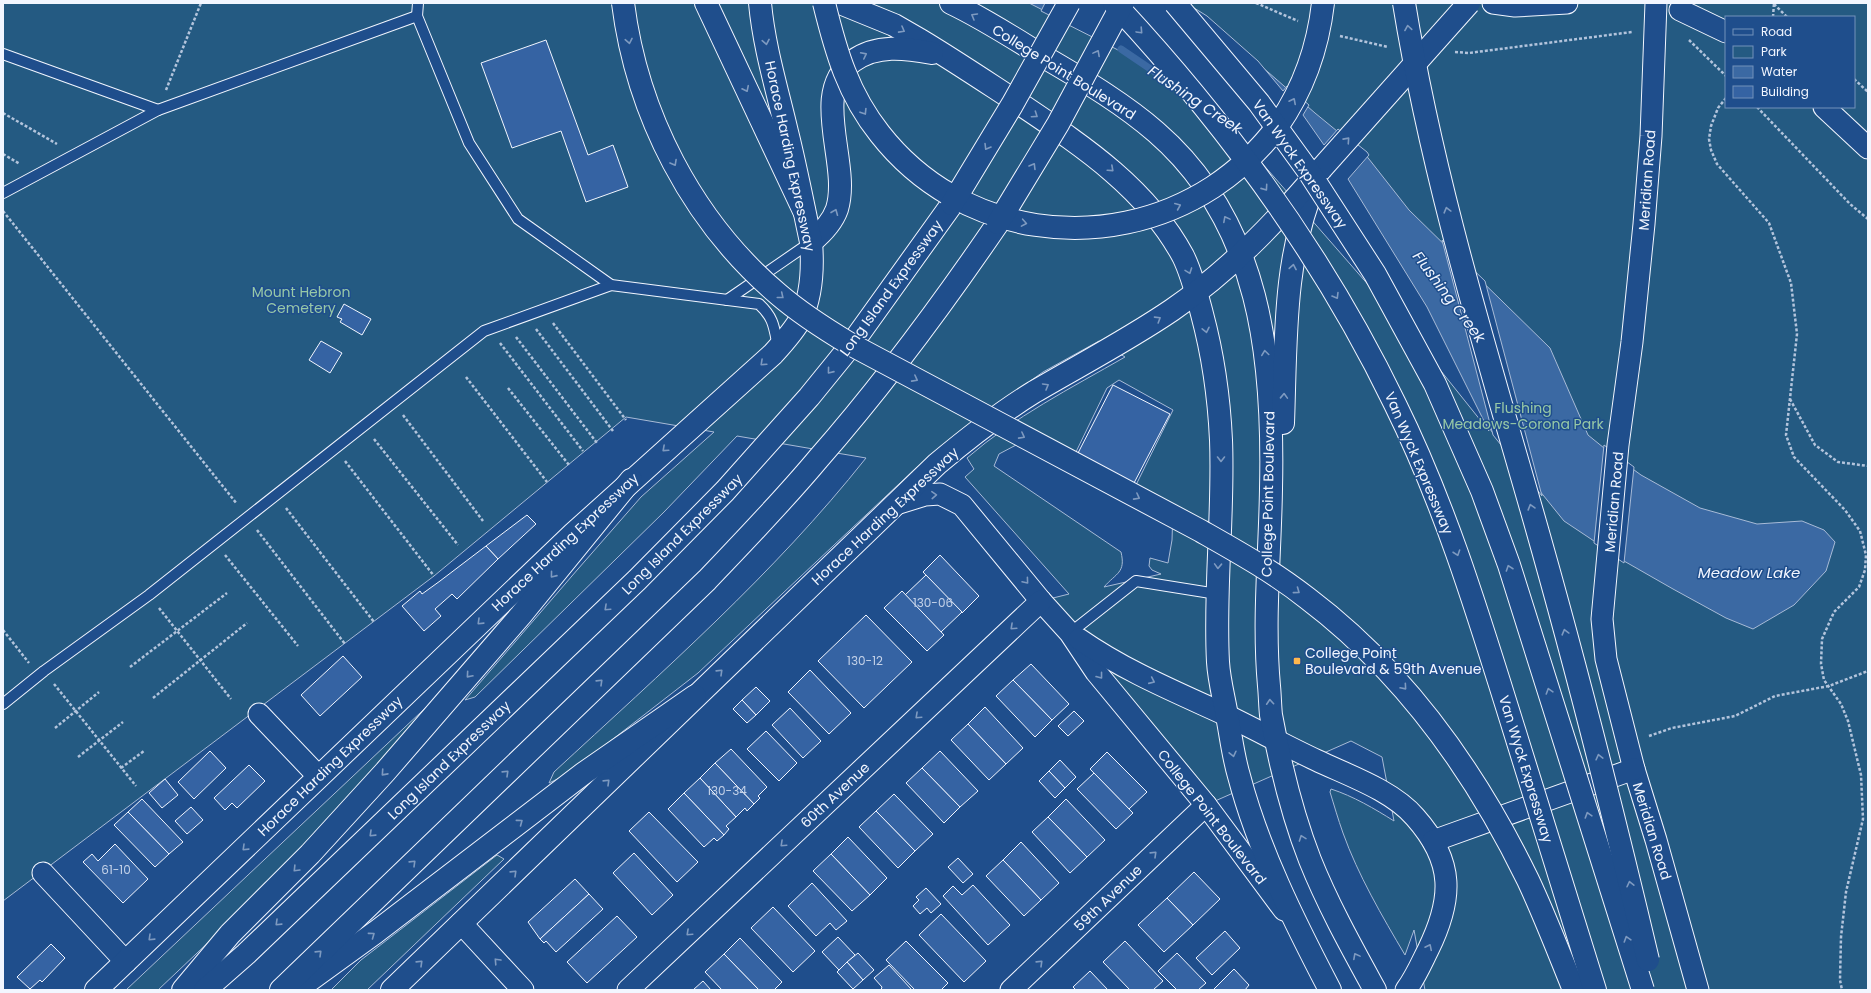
<svg xmlns="http://www.w3.org/2000/svg" width="1871" height="993" font-family="Poppins,sans-serif">
	<style>
		.green { fill: #245a82; stroke: #a8bbd7; fill-rule: evenodd }
		.water { fill: #3b69a3; stroke: #a8bbd7 }
		.pier { fill: #1f4e8c; stroke: #a8bbd7 }
		.lines { fill: none; stroke-linecap: round; stroke-linejoin: round }
		.stream { stroke: #3b69a3; stroke-width: 7 }
		.building { fill: #3563a3; stroke: #f2f6ff }
		.lane-casing { stroke: #f2f6ff; stroke-width: 12 }
		.street-casing { stroke: #f2f6ff; stroke-width: 23 }
		.secondary-casing { stroke: #f2f6ff; stroke-width: 24 }
		.highway-casing { stroke: #f2f6ff; stroke-width: 24 }
		.path { stroke: #b3c4dc; stroke-width: 2.5; stroke-dasharray: 3 2; stroke-linecap: butt }
		.lane { stroke: #1f4e8c; stroke-width: 10 }
		.street { stroke: #1f4e8c; stroke-width: 21 }
		.secondary { stroke: #1f4e8c; stroke-width: 22 }
		.highway { stroke: #1f4e8c; stroke-width: 22 }
		.secondary-bridge-casing { stroke: #f2f6ff; stroke-width: 24; stroke-linecap: butt }
		.highway-bridge-casing { stroke: #f2f6ff; stroke-width: 24; stroke-linecap: butt }
		.secondary-bridge { stroke: #1f4e8c; stroke-width: 22 }
		.highway-bridge { stroke: #1f4e8c; stroke-width: 22 }
		.oneway { stroke: #7e9ac0 }
		.poi-dot { fill: #ffb74d; stroke: #1f4e8c; stroke-width: 1.5 }
		.labels { text-anchor: middle; stroke-width: 3; stroke-linejoin: round; paint-order: stroke }
		.number-label { font-size: 12px; fill: #c3d1e8 }
		.street-label { font-size: 14px; fill: #f2f6ff; stroke: #1f4e8c }
		.park-label { font-size: 14px; fill: #97c8a6; stroke: #1f4e8c }
		.poi-label { font-size: 14px; fill: #f2f6ff; stroke: #1f4e8c; text-anchor: start }
		.water-label { font-size: 15px; font-style: italic; fill: #f2f6ff; stroke: #1f4e8c }
	</style>
	<rect width="100%" height="100%" fill="#1f4e8c"/>
	<!-- green -->
	<g class="green">
		<path d="M3 3H1868V990H1425L1414 930 1405 955C1382 916 1358 875 1343 833 1338 819 1334 805 1330 792L1331 789C1353 796 1375 809 1394 821L1382 757 1351 741 1206 805 1041 601 1069 594 965 477 974 469 967 458C1014 417 1071 388 1125 357L1099 341 1043 372 981 416 920 467H917L698 673 568 774 549 783 554 772C662 672 774 574 866 458L737 436 664 512 475 697 465 700 578 569 641 497 714 432 626 417 434 576 3 901ZM1726 17H1854V107H1726ZM1119 380 1173 410 1133 491 1173 509 1172 540 1168 563 1150 558 1149 566 1152 570 1161 574 1104 587C1116 573 1126 573 1121 552L994 466 999 454 1035 435 1074 456 1107 388Z"/>
		<path d="M438 696 291 864 158 990H126Z"/>
		<path d="M497 855 504 859 367 990H331L361 960Z"/>
	</g>
	<!-- water -->
	<path class="water" d="M1029 3H1182L1206 18 1315 113 1365 154 1409 210 1550 348 1588 435 1604 448 1641 475 1700 508 1757 524 1802 521 1824 530 1835 542 1826 571 1794 605 1753 629 1726 618 1673 589 1624 561 1564 521 1414 335 1220 112 1121 50Z"/>
	<!-- pier -->
	<g class="pier">
		<path d="M1045 3H1186L1207 16 1258 61 1283 91 1287 86 1309 105 1303 115 1324 145 1338 129 1367 152 1369 155 1348 179 1427 307 1489 431 1413 336 1219 114 1120 51 1041 11Z"/>
		<path d="M1442 240 1485 281 1542 496 1493 435Z"/>
		<path d="M1604 445 1634 467 1624 563 1594 543Z"/>
	</g>
	<g class="lines">
		<!-- stream -->
		<path class="stream" d="M1121 49 1177 87"/>
	</g>
	<!-- building -->
	<g class="building">
		<path d="M546 40 588 155 613 145 628 187 586 202 561 131 512 148 481 63Z"/>
		<path d="M344 304 371 319 362 335 340 322 342 319 337 317Z"/>
		<path d="M321 341 342 353 330 373 309 360Z"/>
		<path d="M1113 385 1170 414 1134 483 1078 453Z"/>
		<path d="M527 515 536 524 498 559 486 546Z"/>
		<path d="M486 546 498 559 457 599 452 594 435 609 441 616 424 631 402 606 420 591 422 594 440 581Z"/>
		<path d="M940 555 979 596 962 613 923 572Z"/>
		<path d="M926 575 962 612 941 632 905 595Z"/>
		<path d="M902 591 944 635 927 651 884 608Z"/>
		<path d="M866 615 912 662 864 708 818 661Z"/>
		<path d="M343 656 362 677 320 716 301 695Z"/>
		<path d="M1031 664 1069 704 1052 720 1013 680Z"/>
		<path d="M810 670 851 713 829 734 788 692Z"/>
		<path d="M1013 680 1052 720 1035 737 996 696Z"/>
		<path d="M756 687 770 701 756 715 742 700Z"/>
		<path d="M742 700 756 715 747 723 733 709Z"/>
		<path d="M985 707 1023 748 1006 764 968 724Z"/>
		<path d="M790 708 821 741 803 758 772 725Z"/>
		<path d="M1074 711 1084 721 1068 736 1058 726Z"/>
		<path d="M968 724 1006 764 989 780 951 740Z"/>
		<path d="M766 731 797 763 779 781 747 749Z"/>
		<path d="M731 749 767 787 758 796 760 798 754 804 715 763Z"/>
		<path d="M210 751 226 768 194 799 178 782Z"/>
		<path d="M940 751 978 791 960 807 922 768Z"/>
		<path d="M1107 752 1147 792 1129 809 1090 769Z"/>
		<path d="M1060 760 1076 777 1065 788 1049 771Z"/>
		<path d="M715 763 754 804 747 811 745 808 736 817 700 778Z"/>
		<path d="M249 765 265 781 237 808 232 803 225 810 214 798Z"/>
		<path d="M922 768 960 807 944 823 906 783Z"/>
		<path d="M1049 771 1065 788 1055 798 1039 781Z"/>
		<path d="M1094 773 1133 813 1116 829 1077 789Z"/>
		<path d="M700 778 736 817 726 826 729 829 724 835 684 793Z"/>
		<path d="M165 779 178 795 162 808 149 793Z"/>
		<path d="M684 793 724 835 717 841 714 838 704 847 668 809Z"/>
		<path d="M894 794 933 834 915 851 876 811Z"/>
		<path d="M142 799 183 842 169 854 128 812Z"/>
		<path d="M1066 799 1105 840 1087 857 1048 817Z"/>
		<path d="M191 807 203 820 187 834 175 821Z"/>
		<path d="M876 811 915 851 898 868 859 827Z"/>
		<path d="M128 812 169 854 155 867 114 825Z"/>
		<path d="M649 812 698 862 677 882 629 831Z"/>
		<path d="M1048 817 1087 857 1070 873 1032 832Z"/>
		<path d="M848 837 887 878 870 895 831 854Z"/>
		<path d="M1021 842 1059 883 1041 900 1003 860Z"/>
		<path d="M115 844 148 879 123 903 83 862 92 854 98 861Z"/>
		<path d="M634 853 673 895 652 915 613 873Z"/>
		<path d="M831 854 870 895 852 911 813 871Z"/>
		<path d="M958 858 973 874 963 883 948 867Z"/>
		<path d="M1003 860 1041 900 1024 916 986 876Z"/>
		<path d="M1194 872 1220 899 1193 925 1167 898Z"/>
		<path d="M575 879 589 894 540 939 528 922Z"/>
		<path d="M812 883 847 921 836 930 830 923 816 936 788 906Z"/>
		<path d="M973 885 1010 925 988 945 943 896 953 886 962 895Z"/>
		<path d="M926 888 941 904 931 913 927 908 920 914 913 906 919 900 916 897Z"/>
		<path d="M589 894 603 909 556 952 546 941 544 943 540 939Z"/>
		<path d="M1167 898 1193 925 1164 952 1138 925Z"/>
		<path d="M773 907 815 951 793 972 751 928Z"/>
		<path d="M941 914 986 961 964 982 919 935Z"/>
		<path d="M617 916 637 937 587 983 567 962Z"/>
		<path d="M1225 931 1240 948 1212 975 1196 958Z"/>
		<path d="M838 937 855 955 839 970 822 952Z"/>
		<path d="M740 938 782 982 774 990H759L724 954Z"/>
		<path d="M906 941 948 983 941 990H915L886 960Z"/>
		<path d="M1125 941 1163 981 1153 990H1130L1103 962Z"/>
		<path d="M51 944 65 958 42 982 40 980 30 989 17 977Z"/>
		<path d="M858 953 874 970 863 980 847 962Z"/>
		<path d="M1177 953 1206 983 1198 990H1177L1158 971Z"/>
		<path d="M724 954 759 990H722L705 972Z"/>
		<path d="M847 962 863 980 853 989 837 972Z"/>
		<path d="M889 965 912 990H881L882 987 874 978Z"/>
		<path d="M1234 969 1249 985 1245 990H1213Z"/>
		<path d="M1090 971 1108 990H1076L1073 987Z"/>
		<path d="M703 981 711 990H693Z"/>
	</g>
	<g class="lines">
		<!-- lane casing -->
		<g class="lane-casing">
			<g id="lane">
				<path d="M418 3 417 16 469 143 518 219 611 285 759 304C774 318 774 327 778 347"/>
				<path d="M3 54 158 110"/>
				<path d="M3 193 158 110 417 16"/>
				<path d="M727 300 811 242"/>
				<path d="M1070 633 1136 581 1217 594"/>
				<path d="M3 704 44 671 149 595 484 331 611 285"/>
			</g>
		</g>
		<!-- street casing -->
		<g class="street-casing">
			<g id="street">
				<path d="M1493 3 1515 6 1567 3"/>
				<path d="M1656 3 1651 136 1644 224 1632 342 1618 445 1602 619 1606 659 1634 769 1656 840 1698 990"/>
				<path d="M1680 10 1726 32"/>
				<path d="M1824 107 1868 148"/>
				<path d="M896 504 925 495 940 494 962 505 1041 601 1070 633 1096 672 1206 805 1284 910"/>
				<path d="M1079 639C1125 671 1176 692 1226 715 1257 730 1286 746 1316 760 1347 775 1392 790 1415 817 1455 862 1453 899 1428 950 1421 964 1415 978 1406 990"/>
				<path d="M259 714 319 777"/>
				<path d="M1433 841 1634 769"/>
				<path d="M43 873 126 962"/>
				<path d="M461 923 523 990"/>
				<path d="M628 990 1041 601"/>
				<path d="M1011 990 1206 805"/>
			</g>
		</g>
		<!-- secondary casing -->
		<g class="secondary-casing">
			<g id="secondary">
				<path d="M840 3 894 25 920 40C955 61 989 84 1023 106 1084 147 1147 189 1183 256 1192 274 1197 295 1202 314 1213 355 1219 397 1221 440 1224 514 1214 588 1218 662 1219 680 1224 698 1227 716 1231 736 1233 756 1239 776 1258 849 1295 923 1330 990"/>
				<path d="M951 3C985 19 1018 41 1051 61 1087 82 1125 105 1156 132 1261 223 1274 359 1271 489 1270 555 1263 620 1269 686 1270 696 1270 706 1271 715 1280 764 1292 814 1310 860 1328 905 1352 948 1375 990"/>
				<path d="M811 242C822 233 832 223 837 209 851 163 809 94 853 61 877 44 905 48 932 53"/>
				<path d="M1283 423C1286 343 1283 258 1315 183"/>
				<path d="M96 990 573 534 773 354C783 343 794 331 801 318 812 295 813 267 811 242 803 205 796 168 787 132 777 89 764 47 760 3"/>
				<path d="M392 990 937 464C968 438 1000 413 1034 392 1080 365 1128 340 1172 310 1229 271 1276 222 1321 169"/>
			</g>
		</g>
		<!-- highway casing -->
		<g class="highway-casing">
			<g id="highway">
				<path d="M706 3 804 211"/>
				<path d="M303 985 376 932 584 773 695 696"/>
				<path d="M183 990 230 934 310 854 385 772 521 615 631 480"/>
				<path d="M205 990 246 954 637 580 725 491 809 397 848 349 952 204"/>
				<path d="M281 990 707 580C745 540 783 501 818 459 883 385 942 305 998 223"/>
			</g>
		</g>
		<!-- path -->
		<g class="path">
			<path d="M1256 3 1298 21"/>
			<path d="M1774 4 1787 17"/>
			<path d="M1773 17 1774 3"/>
			<path d="M1340 36 1388 47"/>
			<path d="M1689 40 1726 76"/>
			<path d="M1455 52 1469 53 1632 32"/>
			<path d="M1854 79 1868 92"/>
			<path d="M166 90 201 3"/>
			<path d="M1726 98 1718 108 1711 126 1709 139 1711 150 1717 164 1769 223 1791 283 1797 334 1786 435 1794 457 1845 510 1860 531 1866 555 1865 570 1859 587 1834 612 1822 639 1821 664 1824 680 1841 704 1848 721 1861 775 1863 819 1846 892 1841 937 1840 980 1842 990"/>
			<path d="M1757 107 1850 204 1868 219"/>
			<path d="M3 113 57 144"/>
			<path d="M3 154 20 164"/>
			<path d="M3 211 237 504"/>
			<path d="M553 323 626 420"/>
			<path d="M536 329 613 431"/>
			<path d="M516 337 597 443"/>
			<path d="M500 343 583 451"/>
			<path d="M466 377 547 482"/>
			<path d="M508 388 569 465"/>
			<path d="M1790 399 1815 445 1838 462 1868 466"/>
			<path d="M403 415 483 521"/>
			<path d="M374 439 458 545"/>
			<path d="M345 461 434 576"/>
			<path d="M286 508 374 622"/>
			<path d="M257 530 345 644"/>
			<path d="M225 555 298 646"/>
			<path d="M159 608 231 699"/>
			<path d="M3 630 29 663"/>
			<path d="M130 667 227 593"/>
			<path d="M54 684 136 786"/>
			<path d="M153 698 247 623"/>
			<path d="M55 728 99 692"/>
			<path d="M1649 736 1672 728 1735 716 1775 696 1829 686 1868 671"/>
			<path d="M78 757 123 722"/>
			<path d="M121 768 144 751"/>
		</g>
		<!-- lane -->
		<use href="#lane" class="lane"/>
		<!-- street -->
		<use href="#street" class="street"/>
		<!-- secondary -->
		<use href="#secondary" class="secondary"/>
		<!-- highway -->
		<use href="#highway" class="highway"/>
		<!-- secondary-bridge casing -->
		<g class="secondary-bridge-casing">
			<path id="secondary-bridge" d="M1321 169 1469 3"/>
		</g>
		<!-- highway-bridge casing -->
		<g class="highway-bridge-casing">
			<g id="highway-bridge">
				<path d="M623 3C637 114 692 221 778 294 800 313 825 329 850 344L1201 531C1238 552 1274 572 1307 598 1405 672 1475 771 1528 880 1545 916 1559 953 1574 990"/>
				<path d="M824 3C836 52 848 94 880 134 960 236 1105 257 1213 187 1237 171 1260 150 1277 127 1303 90 1318 47 1323 3"/>
				<path d="M1114 3C1225 122 1324 257 1395 404 1443 501 1475 604 1507 707 1537 802 1566 896 1595 990"/>
				<path d="M1175 3 1259 103 1309 172 1375 274 1435 384 1482 491 1509 565 1643 990"/>
				<path d="M1404 3C1432 175 1483 341 1531 508 1574 658 1612 808 1648 960"/>
				<path d="M952 204 1012 105 1069 3"/>
				<path d="M998 223 1058 124 1123 3"/>
			</g>
		</g>
		<!-- secondary-bridge -->
		<use href="#secondary-bridge" class="secondary-bridge"/>
		<!-- highway-bridge -->
		<use href="#highway-bridge" class="highway-bridge"/>
	</g>
	<!-- one-way arrows -->
	<defs><path id="oneway-chevron" d="M-2-3.5L2.5 0L-2 3.5" fill="none" stroke-width="1.6" stroke-linecap="round" stroke-linejoin="round"/></defs>
	<g class="oneway">
		<use href="#oneway-chevron" transform="translate(974 16) rotate(-150)"/>
		<use href="#oneway-chevron" transform="translate(1408 28) rotate(-99)"/>
		<use href="#oneway-chevron" transform="translate(902 30) rotate(29)"/>
		<use href="#oneway-chevron" transform="translate(1140 31) rotate(47)"/>
		<use href="#oneway-chevron" transform="translate(629 41) rotate(79)"/>
		<use href="#oneway-chevron" transform="translate(766 42) rotate(79)"/>
		<use href="#oneway-chevron" transform="translate(1097 53) rotate(-62)"/>
		<use href="#oneway-chevron" transform="translate(864 55) rotate(-27)"/>
		<use href="#oneway-chevron" transform="translate(746 89) rotate(64)"/>
		<use href="#oneway-chevron" transform="translate(1293 101) rotate(-63)"/>
		<use href="#oneway-chevron" transform="translate(864 112) rotate(58)"/>
		<use href="#oneway-chevron" transform="translate(1035 115) rotate(34)"/>
		<use href="#oneway-chevron" transform="translate(1347 140) rotate(-48)"/>
		<use href="#oneway-chevron" transform="translate(987 147) rotate(121)"/>
		<use href="#oneway-chevron" transform="translate(674 163) rotate(61)"/>
		<use href="#oneway-chevron" transform="translate(1033 166) rotate(-59)"/>
		<use href="#oneway-chevron" transform="translate(1111 169) rotate(42)"/>
		<use href="#oneway-chevron" transform="translate(1265 188) rotate(55)"/>
		<use href="#oneway-chevron" transform="translate(1178 206) rotate(-23)"/>
		<use href="#oneway-chevron" transform="translate(1447 210) rotate(-105)"/>
		<use href="#oneway-chevron" transform="translate(835 212) rotate(-68)"/>
		<use href="#oneway-chevron" transform="translate(1226 219) rotate(-118)"/>
		<use href="#oneway-chevron" transform="translate(1024 223) rotate(10)"/>
		<use href="#oneway-chevron" transform="translate(1293 267) rotate(-80)"/>
		<use href="#oneway-chevron" transform="translate(1189 271) rotate(70)"/>
		<use href="#oneway-chevron" transform="translate(781 296) rotate(39)"/>
		<use href="#oneway-chevron" transform="translate(1336 296) rotate(59)"/>
		<use href="#oneway-chevron" transform="translate(1158 319) rotate(-32)"/>
		<use href="#oneway-chevron" transform="translate(1206 330) rotate(78)"/>
		<use href="#oneway-chevron" transform="translate(1265 353) rotate(-98)"/>
		<use href="#oneway-chevron" transform="translate(763 363) rotate(137)"/>
		<use href="#oneway-chevron" transform="translate(830 371) rotate(129)"/>
		<use href="#oneway-chevron" transform="translate(915 379) rotate(28)"/>
		<use href="#oneway-chevron" transform="translate(1046 386) rotate(-30)"/>
		<use href="#oneway-chevron" transform="translate(1284 396) rotate(-88)"/>
		<use href="#oneway-chevron" transform="translate(1022 436) rotate(28)"/>
		<use href="#oneway-chevron" transform="translate(665 449) rotate(138)"/>
		<use href="#oneway-chevron" transform="translate(1221 459) rotate(90)"/>
		<use href="#oneway-chevron" transform="translate(934 495) rotate(-3)"/>
		<use href="#oneway-chevron" transform="translate(1137 497) rotate(28)"/>
		<use href="#oneway-chevron" transform="translate(1531 507) rotate(-106)"/>
		<use href="#oneway-chevron" transform="translate(1457 553) rotate(71)"/>
		<use href="#oneway-chevron" transform="translate(1218 566) rotate(92)"/>
		<use href="#oneway-chevron" transform="translate(1509 568) rotate(-109)"/>
		<use href="#oneway-chevron" transform="translate(553 575) rotate(129)"/>
		<use href="#oneway-chevron" transform="translate(1026 581) rotate(50)"/>
		<use href="#oneway-chevron" transform="translate(1297 591) rotate(36)"/>
		<use href="#oneway-chevron" transform="translate(607 608) rotate(137)"/>
		<use href="#oneway-chevron" transform="translate(480 622) rotate(136)"/>
		<use href="#oneway-chevron" transform="translate(1013 627) rotate(137)"/>
		<use href="#oneway-chevron" transform="translate(1565 632) rotate(-105)"/>
		<use href="#oneway-chevron" transform="translate(720 672) rotate(-44)"/>
		<use href="#oneway-chevron" transform="translate(469 675) rotate(131)"/>
		<use href="#oneway-chevron" transform="translate(1100 676) rotate(52)"/>
		<use href="#oneway-chevron" transform="translate(1152 681) rotate(24)"/>
		<use href="#oneway-chevron" transform="translate(600 682) rotate(-44)"/>
		<use href="#oneway-chevron" transform="translate(1404 687) rotate(49)"/>
		<use href="#oneway-chevron" transform="translate(1549 691) rotate(-107)"/>
		<use href="#oneway-chevron" transform="translate(1270 702) rotate(-94)"/>
		<use href="#oneway-chevron" transform="translate(918 716) rotate(137)"/>
		<use href="#oneway-chevron" transform="translate(1233 754) rotate(77)"/>
		<use href="#oneway-chevron" transform="translate(1599 757) rotate(-104)"/>
		<use href="#oneway-chevron" transform="translate(384 773) rotate(132)"/>
		<use href="#oneway-chevron" transform="translate(506 773) rotate(-44)"/>
		<use href="#oneway-chevron" transform="translate(607 782) rotate(-44)"/>
		<use href="#oneway-chevron" transform="translate(1588 815) rotate(-107)"/>
		<use href="#oneway-chevron" transform="translate(520 822) rotate(-37)"/>
		<use href="#oneway-chevron" transform="translate(372 834) rotate(136)"/>
		<use href="#oneway-chevron" transform="translate(1302 838) rotate(-110)"/>
		<use href="#oneway-chevron" transform="translate(783 844) rotate(137)"/>
		<use href="#oneway-chevron" transform="translate(245 848) rotate(136)"/>
		<use href="#oneway-chevron" transform="translate(1154 854) rotate(-44)"/>
		<use href="#oneway-chevron" transform="translate(413 863) rotate(-44)"/>
		<use href="#oneway-chevron" transform="translate(296 869) rotate(134)"/>
		<use href="#oneway-chevron" transform="translate(514 873) rotate(-44)"/>
		<use href="#oneway-chevron" transform="translate(1630 884) rotate(-103)"/>
		<use href="#oneway-chevron" transform="translate(278 923) rotate(136)"/>
		<use href="#oneway-chevron" transform="translate(689 933) rotate(137)"/>
		<use href="#oneway-chevron" transform="translate(372 935) rotate(-36)"/>
		<use href="#oneway-chevron" transform="translate(151 938) rotate(136)"/>
		<use href="#oneway-chevron" transform="translate(1627 939) rotate(-107)"/>
		<use href="#oneway-chevron" transform="translate(1429 947) rotate(-64)"/>
		<use href="#oneway-chevron" transform="translate(319 953) rotate(-44)"/>
		<use href="#oneway-chevron" transform="translate(1356 956) rotate(-118)"/>
		<use href="#oneway-chevron" transform="translate(497 961) rotate(-133)"/>
		<use href="#oneway-chevron" transform="translate(420 963) rotate(-44)"/>
		<use href="#oneway-chevron" transform="translate(1040 963) rotate(-44)"/>
	</g>
	<!-- markers -->
	<rect class="poi-dot" x="1293" y="657" width="8" height="8" rx="2"/>
	<g class="labels">
		<!-- number labels -->
		<g class="number-label">
			<text x="933" y="607">130-06</text>
			<text x="865" y="665">130-12</text>
			<text x="727" y="795">130-34</text>
			<text x="116" y="874">61-10</text>
		</g>
		<!-- street labels -->
		<g class="street-label">
			<text transform="translate(1064 72) rotate(32)" y="5">College Point Boulevard</text>
			<text transform="translate(790 156) rotate(78)" y="5">Horace Harding Expressway</text>
			<text transform="translate(1300 164) rotate(55)" y="5">Van Wyck Expressway</text>
			<text transform="translate(1647 180) rotate(-86)" y="5">Meridian Road</text>
			<text transform="translate(891 288) rotate(-54)" y="5">Long Island Expressway</text>
			<text transform="translate(1419 463) rotate(67)" y="5">Van Wyck Expressway</text>
			<text transform="translate(1268 494) rotate(-89)" y="5">College Point Boulevard</text>
			<text transform="translate(1614 502) rotate(-85)" y="5">Meridian Road</text>
			<text transform="translate(885 516) rotate(-43)" y="5">Horace Harding Expressway</text>
			<text transform="translate(682 534) rotate(-45)" y="5">Long Island Expressway</text>
			<text transform="translate(565 542) rotate(-43)" y="5">Horace Harding Expressway</text>
			<text transform="translate(449 760) rotate(-44)" y="5">Long Island Expressway</text>
			<text transform="translate(330 766) rotate(-44)" y="5">Horace Harding Expressway</text>
			<text transform="translate(1526 769) rotate(73)" y="5">Van Wyck Expressway</text>
			<text transform="translate(835 795) rotate(-43)" y="5">60th Avenue</text>
			<text transform="translate(1212 817) rotate(52)" y="5">College Point Boulevard</text>
			<text transform="translate(1652 831) rotate(73)" y="5">Meridian Road</text>
			<text transform="translate(1108 898) rotate(-44)" y="5">59th Avenue</text>
		</g>
		<!-- park labels -->
		<g class="park-label">
			<text x="301" y="297">Mount Hebron<tspan x="301" dy="16">Cemetery</tspan></text>
			<text x="1523" y="413">Flushing<tspan x="1523" dy="16">Meadows-Corona Park</tspan></text>
		</g>
		<!-- poi labels -->
		<g class="poi-label">
			<text x="1305" y="658">College Point<tspan x="1305" dy="16">Boulevard &amp; 59th Avenue</tspan></text>
		</g>
		<!-- water labels -->
		<g class="water-label">
			<text transform="translate(1195 100) rotate(34)" y="5">Flushing Creek</text>
			<text transform="translate(1449 297) rotate(53)" y="5">Flushing Creek</text>
			<text x="1749" y="578">Meadow Lake</text>
		</g>
	</g>
	<!-- border -->
	<rect width="1871" height="993" fill="none" stroke="#f2f6ff" stroke-width="8"/>
	<!-- legend -->
	<rect x="1725" y="16" width="130" height="92" fill="#1f4e8c" stroke="#7391ba"/>
	<rect x="1733" y="29" width="20" height="6" fill="#1f4e8c" stroke="#7391ba"/>
	<text x="1761" y="36" font-size="12" fill="#f2f6ff">Road</text>
	<rect x="1733" y="46" width="20" height="12" fill="#245a82" stroke="#7391ba"/>
	<text x="1761" y="56" font-size="12" fill="#f2f6ff">Park</text>
	<rect x="1733" y="66" width="20" height="12" fill="#3b69a3" stroke="#7391ba"/>
	<text x="1761" y="76" font-size="12" fill="#f2f6ff">Water</text>
	<rect x="1733" y="86" width="20" height="12" fill="#3563a3" stroke="#7391ba"/>
	<text x="1761" y="96" font-size="12" fill="#f2f6ff">Building</text>
</svg>
